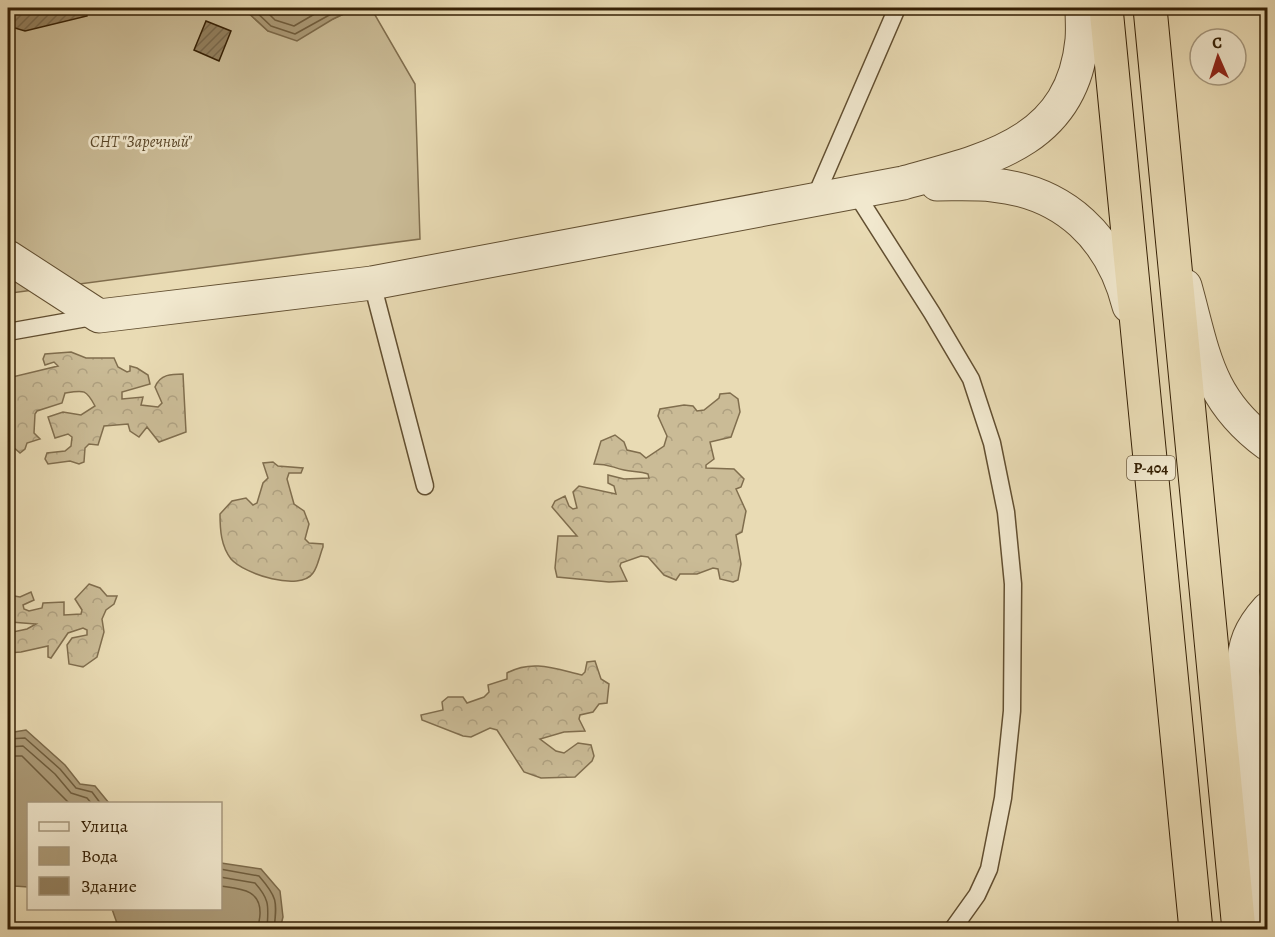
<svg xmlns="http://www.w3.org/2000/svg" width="1275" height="937" font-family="Alegreya,serif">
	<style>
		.forest { fill: url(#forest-crowns); stroke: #806e4e; stroke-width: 1.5 }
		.garden { fill: #cabb96; stroke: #806e4e; stroke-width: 1.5 }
		.water { fill: #ac9b78; stroke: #7c6a4a; stroke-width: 1.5 }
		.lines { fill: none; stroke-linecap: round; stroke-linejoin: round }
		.shore { stroke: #705e3e; stroke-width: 1.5 }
		.building { fill: url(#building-hatch); stroke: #352005; stroke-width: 1.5 }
		.lane-casing { stroke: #624f31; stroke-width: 19 }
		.street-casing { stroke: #624f31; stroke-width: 35 }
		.highway-casing { stroke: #352005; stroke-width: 35 }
		.lane { stroke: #f1e8ce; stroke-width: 16 }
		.street { stroke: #f1e8ce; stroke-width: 33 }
		.highway { stroke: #e9dbb4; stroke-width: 33 }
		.labels { text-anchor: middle; stroke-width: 5; stroke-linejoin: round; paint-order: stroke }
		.shield { fill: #f1e8ce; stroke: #6d5c41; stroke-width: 1.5 }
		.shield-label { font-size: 15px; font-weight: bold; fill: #352005 }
		.park-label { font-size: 16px; font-style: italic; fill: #5a4729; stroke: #f1e8ce }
	</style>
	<defs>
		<pattern id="forest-crowns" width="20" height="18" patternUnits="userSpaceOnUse" patternTransform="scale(1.5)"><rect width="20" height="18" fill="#cabb96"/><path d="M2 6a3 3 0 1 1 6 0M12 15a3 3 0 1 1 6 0" fill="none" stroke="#aea080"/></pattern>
		<pattern id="building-hatch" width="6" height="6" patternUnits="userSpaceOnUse" patternTransform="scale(1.5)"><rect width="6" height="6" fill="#938160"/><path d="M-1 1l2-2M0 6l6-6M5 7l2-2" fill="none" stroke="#79694d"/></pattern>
	</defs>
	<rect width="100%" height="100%" fill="#e9dbb4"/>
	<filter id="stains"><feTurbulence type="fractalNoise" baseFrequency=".00333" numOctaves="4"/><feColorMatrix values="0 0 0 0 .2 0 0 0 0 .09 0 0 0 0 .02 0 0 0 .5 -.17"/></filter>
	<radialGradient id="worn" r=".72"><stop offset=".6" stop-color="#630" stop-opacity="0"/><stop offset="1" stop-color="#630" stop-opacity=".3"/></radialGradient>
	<!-- forest -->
	<g class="forest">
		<path d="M71 352 86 358H114L118 367 127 372 130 371V366L137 368 148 375 150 384 122 392V399L143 397 141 405 158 407 162 403 155 387C160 374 172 374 183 374L186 432 159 442 147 427 139 437 130 431 128 424 104 426 98 445 89 444 85 448 84 462 79 464 70 461 48 464 45 459 47 453 65 451 71 446 72 437 68 434 55 438 48 417 63 412 81 415 95 406C86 389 84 390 65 393L62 403 37 411 35 414 34 433 40 439 27 443 25 449 20 453 11 445 13 437 8 435V378L58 366 54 362 45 365 43 359 45 354Z"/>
		<path d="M730 393 738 399 740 412 731 437 710 442 714 459 706 465V468L734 469 744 479 741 487 736 489 746 511 742 532 736 535 741 564 738 580 733 582 720 579 718 569 713 568 697 574H680L676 580 664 575 648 557 641 556 621 563 620 566 627 581 609 582 557 577 555 568 558 536H577L552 507 555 501 565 496 569 506 573 509 577 508 573 492 579 486 616 494 614 486 608 483V475L624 479 649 478 648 474C640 471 632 472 624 470 611 467 609 464 594 464L601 441 615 435 624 442 627 450 640 453 646 458 664 446 667 436 658 416 660 409 684 405 693 406 697 411 704 410 719 398 720 394Z"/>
		<path d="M273 462 278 466 303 468 301 473H289L287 479 294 504 304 511 309 524 305 539 309 543 323 544V547C320 554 318 567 313 573 300 592 244 574 231 559 221 546 220 530 220 514L232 501 246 498 253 505 257 503 263 483 268 478 263 463Z"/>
		<path d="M89 584 100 588 107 596H117L114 604 106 610 102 619 104 632 97 657 83 667 69 664 67 645 72 638 87 635V630L83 628 68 633 51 658 48 657V646L21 652 8 653V633L27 629 36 624 11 622 13 612 8 608V595L20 597 31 592 34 600 23 605 24 609 29 611 42 608 43 603 64 602V615L81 614 82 610 75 599Z"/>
		<path d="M595 661 601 679 609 684 607 703 599 704 593 712 580 715 579 719 585 731 564 732 540 739 556 751 564 753 578 743 591 745 594 756 592 761 575 777 541 778 524 772 497 730 490 728 471 737 463 736 422 720 421 715 443 710 442 702 448 697H463L467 703 484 697 489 692 488 685 507 679V673C532 659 556 669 582 675L585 672 587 662Z"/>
	</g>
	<!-- garden -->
	<path class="garden" d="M8 8H243L268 31 333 19 356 8H371L415 84 420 239 11 293 8 290Z"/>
	<!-- water -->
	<g class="water">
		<path d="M243 8H356L333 19 297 41 268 31Z"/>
		<path d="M26 730 65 765 80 784 95 786 109 803 28 804V887L14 886 8 881V733Z"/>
		<path d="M221 863 261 869 280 891 283 917 280 929H119L112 909 220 908Z"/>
	</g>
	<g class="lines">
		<!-- shore -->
		<g class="shore">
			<path d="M252 8 271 26 295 34 342 8"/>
			<path d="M263 8 275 20 294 26 325 8"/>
			<path d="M8 739 25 738 60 769 76 788 92 792 101 804"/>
			<path d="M8 747 23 746 55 774 71 793 87 798 92 804"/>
			<path d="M8 756H22L70 804"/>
			<path d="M220 869 259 876C278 898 277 901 274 930"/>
			<path d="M220 877 255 883C271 901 268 907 267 930"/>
			<path d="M220 886C240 889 261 889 260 914 260 919 258 924 258 930"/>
		</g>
	</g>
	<!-- building -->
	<g class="building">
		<path d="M8 8H86L87 16 25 31 8 26Z"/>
		<path d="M206 21 231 31 219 61 194 50Z"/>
	</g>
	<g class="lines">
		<!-- lane casing -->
		<g class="lane-casing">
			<g id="lane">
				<path d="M855 192 932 313 971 379 992 443 1006 512 1013 584 1012 711 1003 798 989 869 977 895 952 930"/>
				<path d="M814 200 897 8"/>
				<path d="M372 283 425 486"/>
				<path d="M8 332 98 316"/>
			</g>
		</g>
		<!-- street casing -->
		<g class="street-casing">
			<g id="street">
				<path d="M937 184C956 184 975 183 993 185 1065 192 1112 238 1129 306"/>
				<path d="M8 257 99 316 372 283 903 183C986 160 1072 143 1082 40 1083 29 1082 18 1082 8"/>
				<path d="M1185 286C1204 354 1207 399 1268 444"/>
				<path d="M1257 930 1254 814 1243 671C1244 644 1250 629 1268 609"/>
			</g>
		</g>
		<!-- highway casing -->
		<g class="highway-casing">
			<g id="highway">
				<path d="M1106 8 1196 930"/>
				<path d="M1150 8 1239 930"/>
			</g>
		</g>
		<!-- lane -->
		<use href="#lane" class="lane"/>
		<!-- street -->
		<use href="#street" class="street"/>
		<!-- highway -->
		<use href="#highway" class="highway"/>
	</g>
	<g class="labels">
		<!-- shield labels -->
		<rect class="shield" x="1127" y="456" width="48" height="24" rx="4.5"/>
		<g class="shield-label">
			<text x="1151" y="473">Р-404</text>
		</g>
		<!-- park labels -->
		<g class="park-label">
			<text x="141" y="147">СНТ "Заречный"</text>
		</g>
	</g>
	<!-- margin -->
	<rect width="1275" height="937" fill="none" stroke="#e9dbb4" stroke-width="30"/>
	<rect x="9" y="9" width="1257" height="919" fill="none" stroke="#352005" stroke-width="3"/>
	<rect x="15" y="15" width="1245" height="907" fill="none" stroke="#352005" stroke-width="1.5"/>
	<!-- legend -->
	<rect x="27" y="802" width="195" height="108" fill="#f1e8ce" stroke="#a6987e" stroke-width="1.5"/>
	<rect x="39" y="822" width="30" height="9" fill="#f1e8ce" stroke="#a6987e" stroke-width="1.5"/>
	<text x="81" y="832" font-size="18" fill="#352005">Улица</text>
	<rect x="39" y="847" width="30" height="18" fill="#ac9b78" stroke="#a6987e" stroke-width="1.5"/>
	<text x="81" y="862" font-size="18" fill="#352005">Вода</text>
	<rect x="39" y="877" width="30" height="18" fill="#938160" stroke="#a6987e" stroke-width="1.5"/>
	<text x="81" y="892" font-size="18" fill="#352005">Здание</text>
	<!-- north arrow -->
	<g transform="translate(1218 57) rotate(357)"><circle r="28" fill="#f1e8ce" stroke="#a6987e" stroke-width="1.5"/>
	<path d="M0-4.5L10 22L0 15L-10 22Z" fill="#8f2418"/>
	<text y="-9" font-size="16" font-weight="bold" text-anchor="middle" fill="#352005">С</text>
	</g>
	<rect width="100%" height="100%" filter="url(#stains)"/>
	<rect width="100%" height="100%" fill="url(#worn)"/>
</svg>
